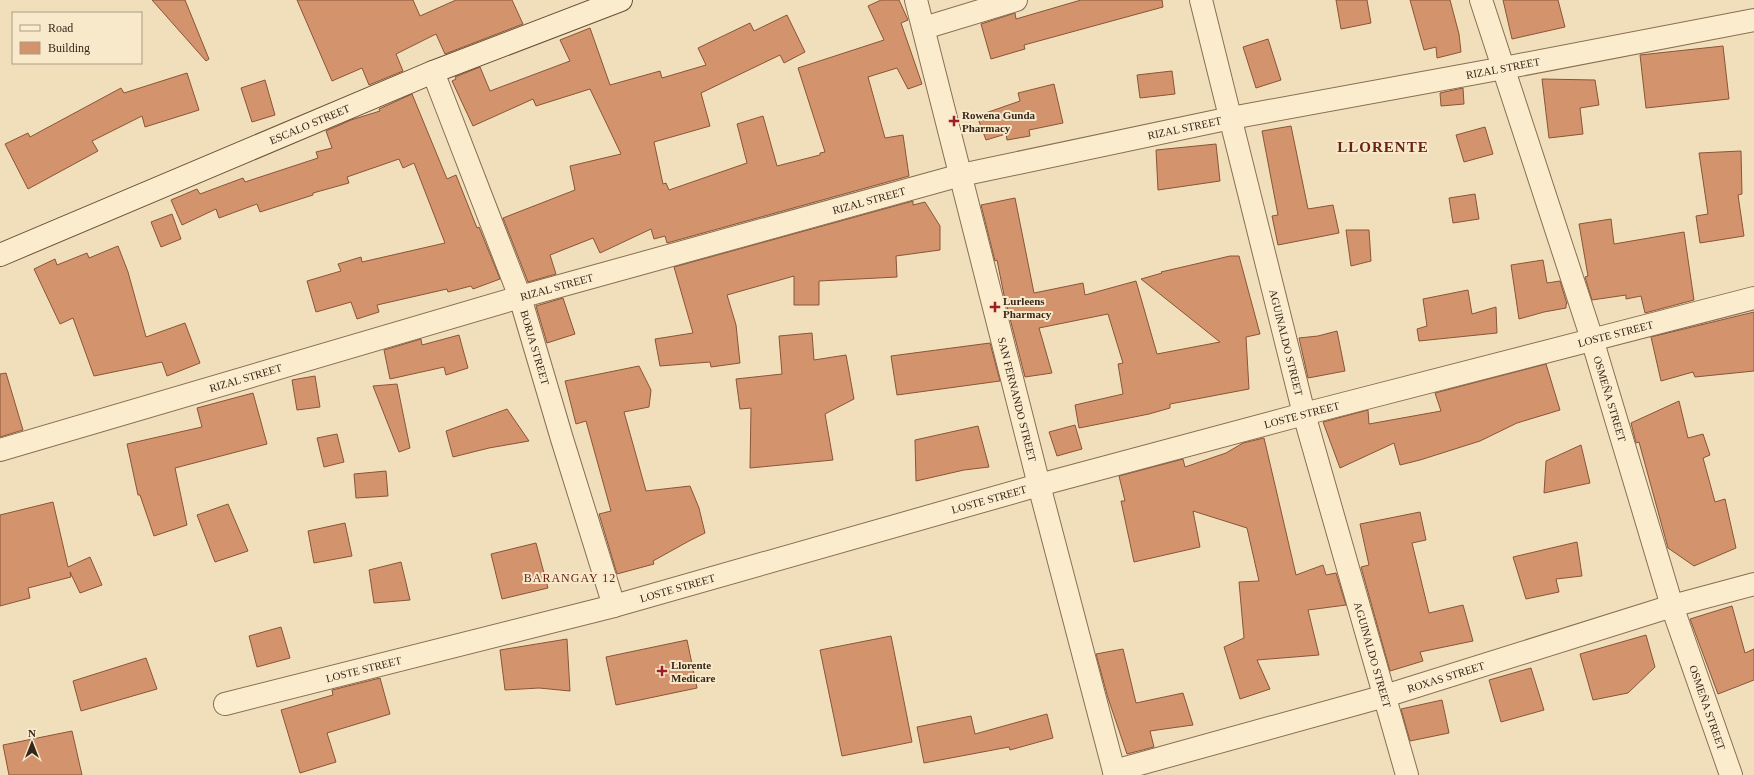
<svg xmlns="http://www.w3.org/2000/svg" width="1754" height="775" font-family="'Times New Roman',serif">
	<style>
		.building { fill: #d3936d; stroke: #8a5537 }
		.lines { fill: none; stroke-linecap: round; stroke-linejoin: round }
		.street-casing { stroke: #896e53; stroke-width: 24 }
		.secondary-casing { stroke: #6b4f37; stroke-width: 24 }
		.street { stroke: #fcecce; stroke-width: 22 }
		.secondary { stroke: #fcecce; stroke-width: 22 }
		.poi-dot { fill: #9d1f25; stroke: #f8e9cb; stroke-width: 1.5 }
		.labels { text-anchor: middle; stroke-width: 4; stroke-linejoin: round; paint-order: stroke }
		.street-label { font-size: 11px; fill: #37271a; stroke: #f8e9cb }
		.poi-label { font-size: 11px; font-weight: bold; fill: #37271a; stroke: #f8e9cb; text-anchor: start }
		.neighbourhood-label { font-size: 12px; letter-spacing: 1px; fill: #672316; stroke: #f8e9cb }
		.district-label { font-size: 15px; font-weight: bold; letter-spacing: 1px; fill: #672316; stroke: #f8e9cb }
	</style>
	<rect width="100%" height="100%" fill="#f1dfbb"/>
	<!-- building -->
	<g class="building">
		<path d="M152 0H185L209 59 206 61Z"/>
		<path d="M297 0H413L420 16 456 0H512L523 24 445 54 436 34 396 54 403 71 369 85 362 68 332 81Z"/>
		<path d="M881 0H899L908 20 901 23 922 84 908 89 897 68 868 77 885 138 903 135 909 176 667 243 665 236 654 239 651 229 600 253 593 238 550 255 556 274 528 282 503 218 575 190 570 166 621 154 590 89 536 106 533 99 473 126 452 81 456 79 455 77 480 67 490 91 570 61 560 40 590 28 610 85 660 71 662 78 706 65 698 48 750 23 754 31 787 15 805 52 784 63 780 55 701 93 710 126 654 142 663 184 666 183 669 190 747 163 737 124 763 116 777 166 820 155V153L825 152 798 68 884 40 868 6Z"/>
		<path d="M1081 0H1162L1163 7 1024 45 1025 49 991 59 981 24 1015 13 1016 19Z"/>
		<path d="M1336 0H1367L1371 23 1341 29Z"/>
		<path d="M1410 0H1450L1459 34 1461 52 1437 58 1436 47 1424 50Z"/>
		<path d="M1503 0H1558L1565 27 1512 39Z"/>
		<path d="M1268 39 1281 80 1256 88 1243 47Z"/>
		<path d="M1723 46 1729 99 1646 108 1640 55Z"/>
		<path d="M1172 71 1175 94 1140 98 1137 75Z"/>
		<path d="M187 73 199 110 145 127 142 116 92 141 98 151 28 189 5 144 28 133 30 137 121 88 124 93Z"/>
		<path d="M1542 79 1595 80 1599 105 1580 108 1583 134 1549 138Z"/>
		<path d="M265 80 275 115 252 122 241 88Z"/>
		<path d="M1054 84 1063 123 1029 130 1030 136 1007 140 1006 134 986 140 977 116 1020 101 1018 93Z"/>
		<path d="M1463 88 1464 104 1441 106 1440 93Z"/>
		<path d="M412 94 447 179 456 175 477 228 479 227 500 279 473 289 471 286 448 292 447 289 377 305 379 312 357 319 351 302 316 312 307 281 341 271 338 264 361 257 362 262 445 243 414 163 403 168 399 159 347 177 349 183 313 193V195L260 212 257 204 219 218 216 209 182 225 171 200 197 189 200 194 243 178 245 182 318 158 316 152 332 148 326 131 351 120 380 111 379 109Z"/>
		<path d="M1291 126 1308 209 1333 205 1339 233 1278 245 1272 216 1278 215 1262 131Z"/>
		<path d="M1485 127 1493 154 1464 162 1456 135Z"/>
		<path d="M1216 144 1220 181 1158 190 1156 150Z"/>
		<path d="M1741 151 1742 194 1738 195 1744 236 1700 243 1696 216 1708 214 1699 153Z"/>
		<path d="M1475 194 1479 219 1453 223 1449 198Z"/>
		<path d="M1015 198 1034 293 1083 283 1085 295 1136 281 1157 354 1220 342 1141 279 1162 273 1161 272 1230 256H1239L1260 334 1246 337 1249 389 1170 404V408L1149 414 1079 428 1075 405 1123 394 1118 364 1123 363 1108 314 1039 328 1052 373 1025 377 1004 295 997 260 995 261 981 205Z"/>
		<path d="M913 201V205L925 202 940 226V250L896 256 897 277 819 281V305H794V276L727 295 736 325 740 363 711 367 710 362 660 366 655 339 693 333 674 267Z"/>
		<path d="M172 214 181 239 161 247 151 222Z"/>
		<path d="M1611 219 1614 244 1684 232 1694 300 1645 313 1641 296 1626 299V295L1592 300 1585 277 1588 276 1579 224Z"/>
		<path d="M1346 230H1369L1371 261 1351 266Z"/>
		<path d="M118 246 128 272 146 337 185 323 200 363 167 376 162 362 94 376 73 318 60 324 34 269 55 259 57 265 87 253 89 258Z"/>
		<path d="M1543 260 1547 283 1560 281 1567 304H1566V308L1544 312 1519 319 1511 265Z"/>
		<path d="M1468 290 1472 314 1496 307 1497 333 1419 341 1417 329 1427 326 1423 299Z"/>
		<path d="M563 298 575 334 547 343 536 306Z"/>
		<path d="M1754 312V371L1695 377 1693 372 1661 381 1651 337Z"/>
		<path d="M1337 331 1345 371 1308 378 1299 338 1318 336Z"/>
		<path d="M812 333 814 360 846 355 854 399 825 414 833 460 750 468 751 408 740 409 736 379 782 374 779 336Z"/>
		<path d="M459 335 468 368 446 375 444 367 390 379 384 350 421 339 422 345Z"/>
		<path d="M990 343 1000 381 897 395 891 356Z"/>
		<path d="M1546 364 1560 410 1517 423 1480 441 1420 460 1400 465 1394 443 1340 468 1323 422 1368 410 1369 424 1441 411 1435 393Z"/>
		<path d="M639 366 651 390 649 407 624 412 646 491 690 486 699 508 705 533 689 541 653 561 654 564 617 574 599 514 611 511 586 421 576 424 565 381Z"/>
		<path d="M6 373 23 430 0 437V374Z"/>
		<path d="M315 376 320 407 297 410 292 380Z"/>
		<path d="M397 384 410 448 399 452 373 386Z"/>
		<path d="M253 393 267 444 175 468 187 525 154 536 140 495H138L127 444 202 427 197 408Z"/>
		<path d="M1679 401 1688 438 1703 434 1710 455 1703 458 1715 502 1725 499 1736 548 1694 566 1668 548 1639 442 1636 443 1631 423Z"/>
		<path d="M507 409 529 441 489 448 453 457 446 431Z"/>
		<path d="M1075 425 1082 449 1057 456 1049 432Z"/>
		<path d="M978 426 989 467 964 470 916 481 915 440Z"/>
		<path d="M337 434 344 462 324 467 317 438Z"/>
		<path d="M1264 438 1296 575 1323 565 1326 575 1336 573 1346 605 1308 610 1319 655 1257 660 1270 689 1240 699 1224 647 1244 638 1239 582 1259 581 1247 528 1193 511 1200 547 1134 562 1121 501H1125L1119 476 1183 459 1185 467 1226 453 1243 443Z"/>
		<path d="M1581 445 1590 483 1544 493 1546 461Z"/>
		<path d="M386 471 388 496 356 498 354 474Z"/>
		<path d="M53 502 68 567 90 557 102 585 80 593 70 572 71 577 28 588 30 598 0 606V515Z"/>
		<path d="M228 504 248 551 215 562 197 515Z"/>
		<path d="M1420 512 1426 540 1412 543 1429 613 1463 605 1473 641 1420 652 1423 661 1390 671 1361 567 1369 565 1360 524Z"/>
		<path d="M345 523 352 556 314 563 308 531Z"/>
		<path d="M1577 542 1582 576 1556 579 1559 592 1526 599 1513 557Z"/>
		<path d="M536 543 548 588 502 599 491 554Z"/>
		<path d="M401 562 410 600 374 603 369 570Z"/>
		<path d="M1732 606 1745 653 1754 649V680L1718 694 1690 619Z"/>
		<path d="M281 627 290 658 257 667 249 636Z"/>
		<path d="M1646 635 1655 667 1628 693 1593 700 1580 654Z"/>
		<path d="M891 636 912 742 842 756 820 650Z"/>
		<path d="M567 639 570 691 539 688 505 690 500 650Z"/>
		<path d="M687 640 697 688 616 705 606 657Z"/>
		<path d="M1123 649 1136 703 1183 693 1193 725 1150 731 1154 747 1127 754 1108 698 1096 654Z"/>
		<path d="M146 658 157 689 81 711 73 681Z"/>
		<path d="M1531 668 1544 710 1501 722 1489 680Z"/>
		<path d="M380 678 390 714 327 733 336 762 300 773 281 710 333 695 332 690Z"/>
		<path d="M1442 700 1449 733 1410 741 1401 709Z"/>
		<path d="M1047 714 1053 738 1010 750 1009 747 924 763 917 727 971 716 975 734Z"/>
		<path d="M72 731 82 775H9L3 745Z"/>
	</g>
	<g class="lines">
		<!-- street casing -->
		<g class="street-casing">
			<g id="street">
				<path id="s1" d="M916 0 1039 485 1115 775"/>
				<path id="s2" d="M1201 0 1304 414 1407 775"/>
				<path id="s3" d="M1481 0 1592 339 1672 606 1731 775"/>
				<path d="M924 28 1016 0"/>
				<path id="s4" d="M433 72 520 297 562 439 614 606"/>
				<path id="s5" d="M0 450 520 297 961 175 1231 118 1504 68 1754 20"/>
				<path id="s6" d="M225 704 614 606 1039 485 1304 414 1754 298"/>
				<path id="s7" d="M1114 771 1385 696 1672 606 1754 584"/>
			</g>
		</g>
		<!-- secondary casing -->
		<g class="secondary-casing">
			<g id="secondary">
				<path id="s8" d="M0 255 433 72 621 0"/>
			</g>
		</g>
		<!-- street -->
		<use href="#street" class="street"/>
		<!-- secondary -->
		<use href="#secondary" class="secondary"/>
	</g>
	<!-- markers -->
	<g class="poi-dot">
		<path d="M952 115h4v4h4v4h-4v4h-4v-4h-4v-4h4z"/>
		<path d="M993 301h4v4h4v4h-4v4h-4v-4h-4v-4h4z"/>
		<path d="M660 665h4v4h4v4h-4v4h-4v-4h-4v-4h4z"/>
	</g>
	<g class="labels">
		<!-- street labels -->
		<g class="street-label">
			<text dy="4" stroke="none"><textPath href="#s5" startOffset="1552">RIZAL STREET</textPath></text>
			<text dy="4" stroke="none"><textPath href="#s8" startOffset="336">ESCALO STREET</textPath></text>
			<text dy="4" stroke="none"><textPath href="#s5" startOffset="1228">RIZAL STREET</textPath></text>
			<text dy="4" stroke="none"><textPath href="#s5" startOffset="904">RIZAL STREET</textPath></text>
			<text dy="4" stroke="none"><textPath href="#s5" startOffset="580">RIZAL STREET</textPath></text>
			<text dy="4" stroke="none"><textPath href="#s6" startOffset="1439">LOSTE STREET</textPath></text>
			<text dy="4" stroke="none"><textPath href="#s2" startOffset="353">AGUINALDO STREET</textPath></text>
			<text dy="4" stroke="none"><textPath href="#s4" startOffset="294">BORJA STREET</textPath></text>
			<text dy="4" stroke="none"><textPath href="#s5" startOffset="256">RIZAL STREET</textPath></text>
			<text dy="4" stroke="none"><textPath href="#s1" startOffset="412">SAN FERNANDO STREET</textPath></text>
			<text dy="4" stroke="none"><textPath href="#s3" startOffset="419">OSMEÑA STREET</textPath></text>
			<text dy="4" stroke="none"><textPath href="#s6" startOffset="1115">LOSTE STREET</textPath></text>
			<text dy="4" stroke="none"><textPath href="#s6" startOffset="791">LOSTE STREET</textPath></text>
			<text dy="4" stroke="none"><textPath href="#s6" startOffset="467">LOSTE STREET</textPath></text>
			<text dy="4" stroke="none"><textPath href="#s2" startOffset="677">AGUINALDO STREET</textPath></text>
			<text dy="4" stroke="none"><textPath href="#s6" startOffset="143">LOSTE STREET</textPath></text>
			<text dy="4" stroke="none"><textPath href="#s7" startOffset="345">ROXAS STREET</textPath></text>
			<text dy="4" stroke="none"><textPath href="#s3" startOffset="743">OSMEÑA STREET</textPath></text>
		</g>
		<!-- poi labels -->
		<g class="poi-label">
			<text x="962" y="119">Rowena Gunda<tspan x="962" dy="13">Pharmacy</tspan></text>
			<text x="1003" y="305">Lurleens<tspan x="1003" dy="13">Pharmacy</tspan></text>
			<text x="671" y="669">Llorente<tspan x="671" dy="13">Medicare</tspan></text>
		</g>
		<!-- neighbourhood labels -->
		<g class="neighbourhood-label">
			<text x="570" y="582">BARANGAY 12</text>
		</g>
		<!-- district labels -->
		<g class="district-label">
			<text x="1383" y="152">LLORENTE</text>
		</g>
	</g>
	<!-- legend -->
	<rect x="12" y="12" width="130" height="52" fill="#f8e9cb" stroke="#ab9b84"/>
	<rect x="20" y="25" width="20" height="6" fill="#fcecce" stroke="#ab9b84"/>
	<text x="48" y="32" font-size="12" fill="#37271a">Road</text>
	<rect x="20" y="42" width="20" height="12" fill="#d3936d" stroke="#ab9b84"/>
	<text x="48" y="52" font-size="12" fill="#37271a">Building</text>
	<!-- north arrow -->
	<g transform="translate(32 743)" stroke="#f8e9cb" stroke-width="3" paint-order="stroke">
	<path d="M0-3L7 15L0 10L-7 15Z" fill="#37271a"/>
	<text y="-6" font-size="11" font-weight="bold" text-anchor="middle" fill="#37271a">N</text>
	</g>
</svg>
